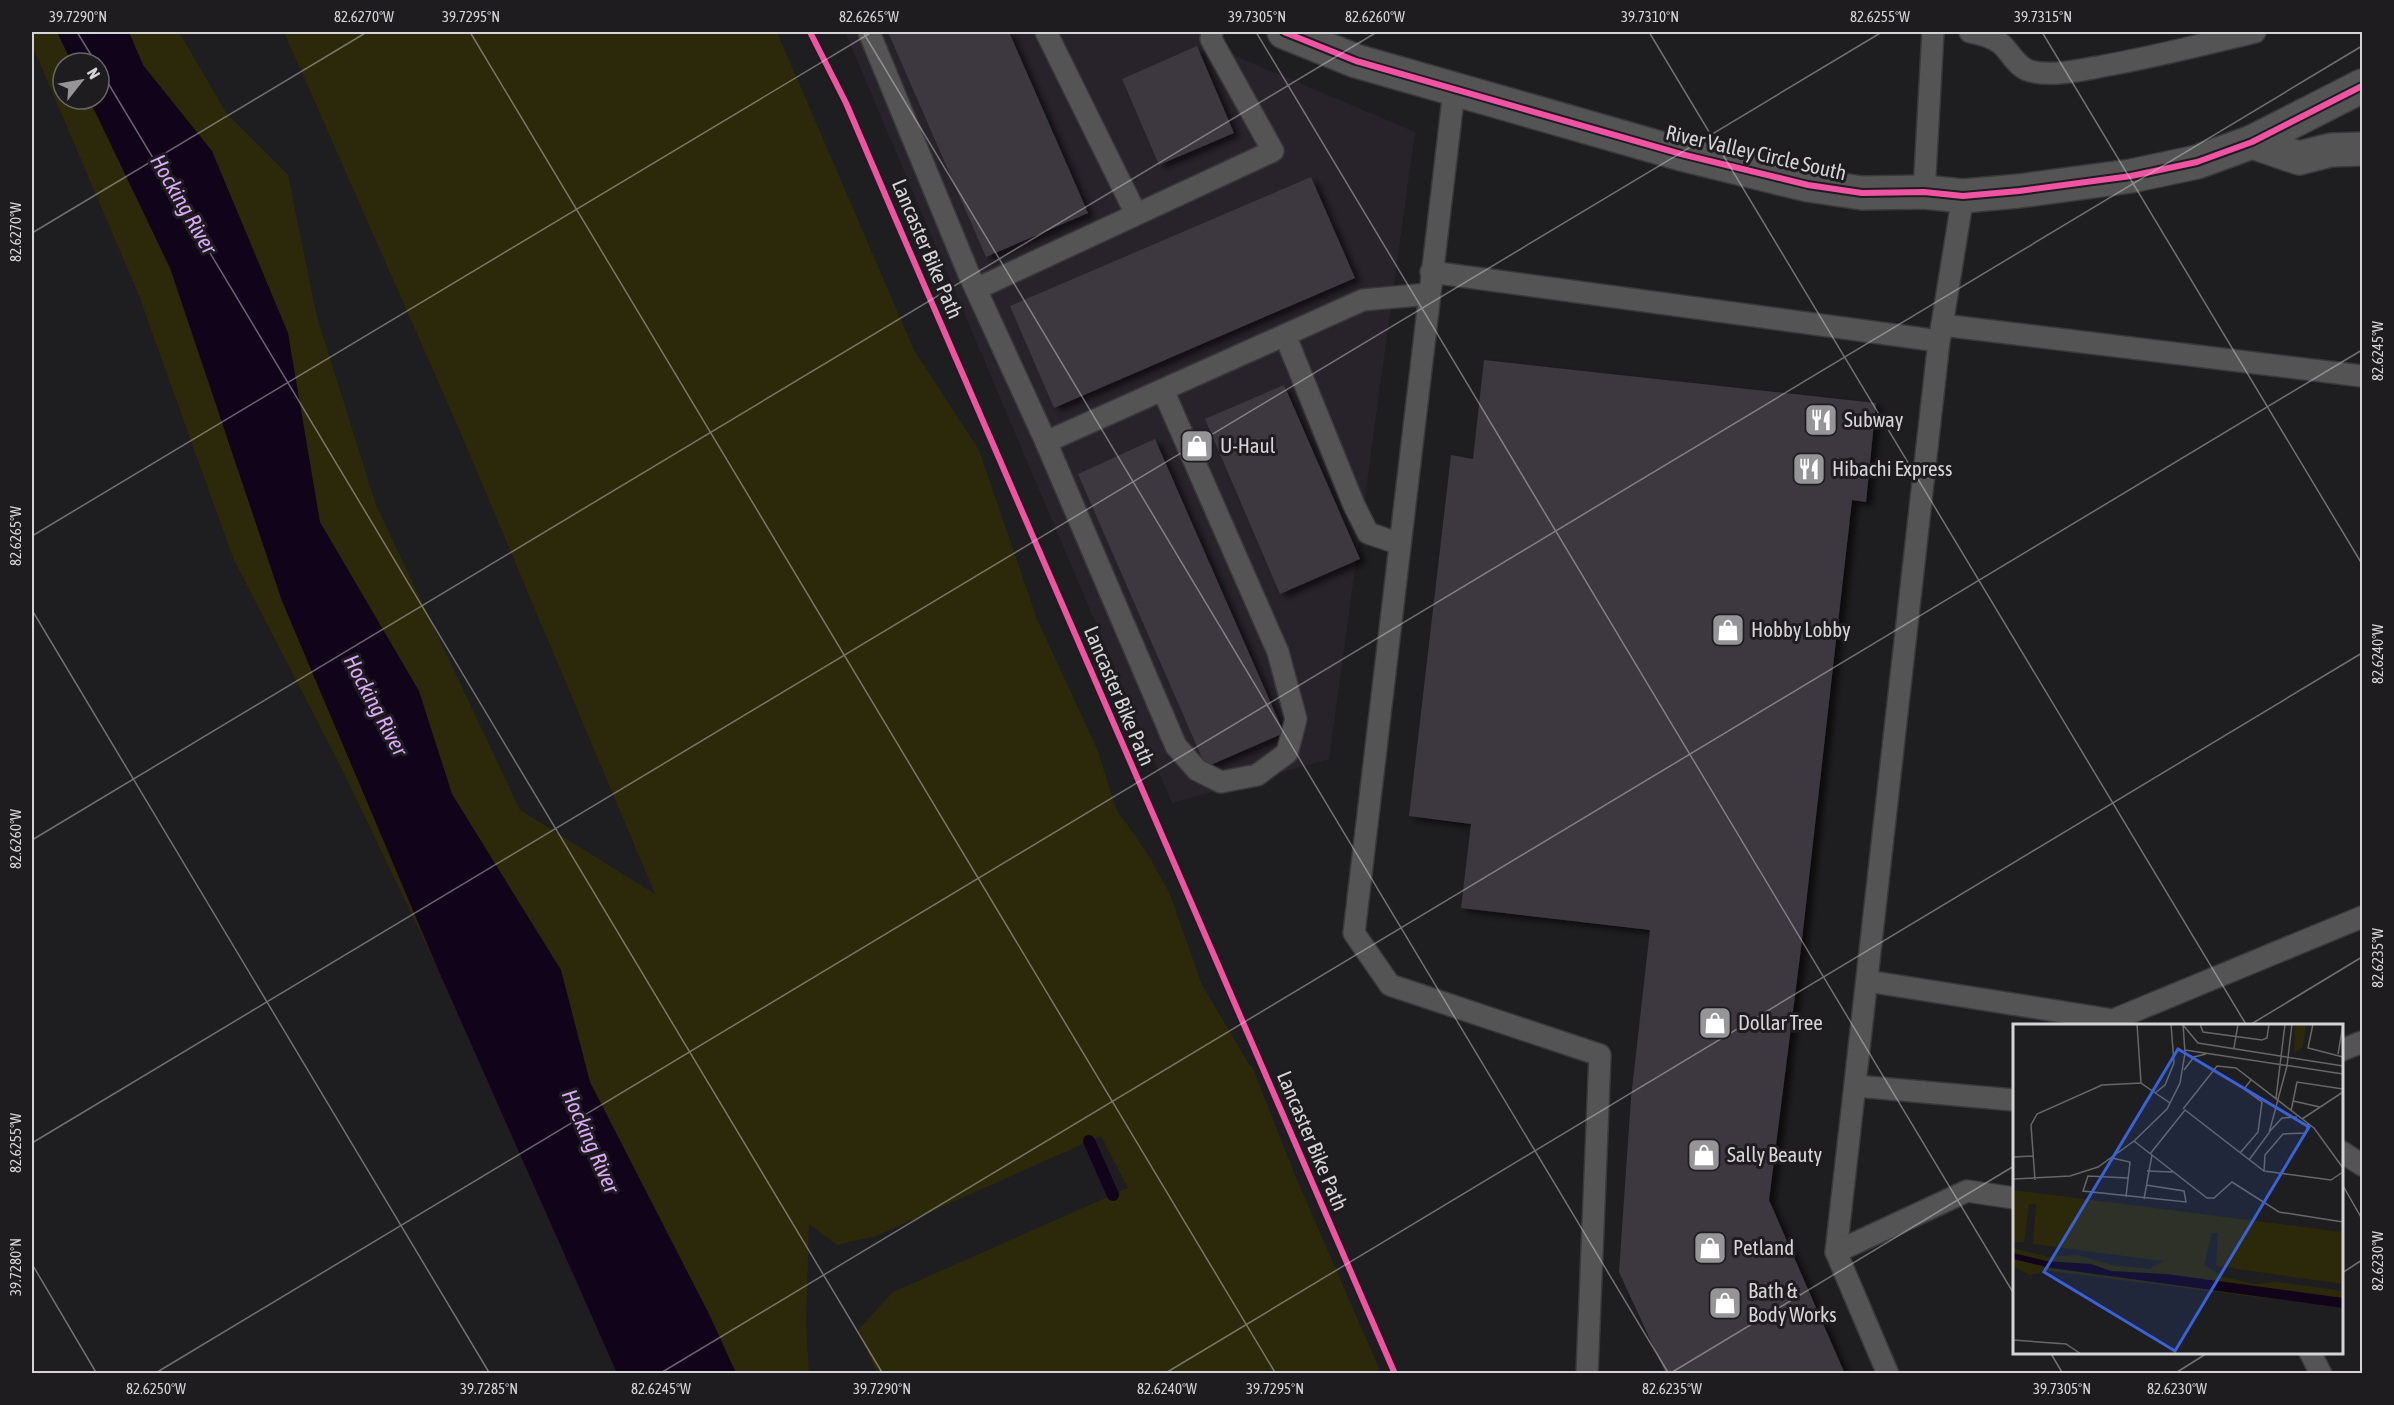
<svg xmlns="http://www.w3.org/2000/svg" width="2394" height="1405" font-family="'Asap Condensed',sans-serif">
	<style>
		.built { fill: #28232b }
		.green { fill: #2c290a; fill-rule: evenodd }
		.water { fill: #10031a }
		.lines { fill: none; stroke-linecap: round; stroke-linejoin: round }
		.stream { stroke: #10031a; stroke-width: 12 }
		.building { fill: #3e3741; filter: url(#shadow) }
		.lane-casing { stroke: #39383a; stroke-width: 24 }
		.street-casing { stroke: #39383a; stroke-width: 36 }
		.lane { stroke: #555455; stroke-width: 21 }
		.street { stroke: #555455; stroke-width: 33 }
		.cycleway-casing { stroke: #1f1c20; stroke-width: 10 }
		.cycleway { stroke: #f153a3; stroke-width: 6 }
		.ticks { fill: none; stroke: #d5d4d7; stroke-width: 1.5; stroke-opacity: 0.45 }
		.labels { text-anchor: middle; stroke-width: 6; stroke-linejoin: round; paint-order: stroke }
		.street-label { font-size: 21px; fill: #d5d4d7; stroke: #1f1c20 }
		.poi-label { font-size: 21px; fill: #d5d4d7; stroke: #1f1c20; text-anchor: start }
		.water-label { font-size: 22px; font-style: italic; fill: #daa9f9; stroke: #1f1c20 }
		.inset-road { fill: none; stroke: #676669; stroke-width: 1.5 }
		.view { fill: #3962d8; fill-opacity: 0.15; stroke: #3962d8; stroke-width: 3 }
		.inset-edge { fill: none; stroke: #d5d4d7; stroke-width: 3 }
		.neatline { fill: none; stroke: #d5d4d7; stroke-width: 2 }
		.ticks-label { font-size: 15px; text-anchor: middle; fill: #d5d4d7 }
	</style>
	<defs>
		<filter id="shadow"><feDropShadow dx="6" dy="4" stdDeviation="3" flood-color="#0009"/></filter>
	</defs>
	<rect width="100%" height="100%" fill="#1e1d1f"/>
	<!-- built -->
	<path class="built" d="M845 32H1199L1238 57 1415 132 1329 759 1172 803Z"/>
	<!-- green -->
	<path class="green" d="M32 32H179L227 114 288 175 317 317 376 505 520 810 655 894 462 436 284 32H777L914 350 979 450 1037 619 1098 751 1116 809 1147 853 1169 892 1202 985 1250 1066H1252L1295 1175 1381 1373H877L858 1330 893 1292 1128 1188 1101 1136 876 1236 837 1245 809 1224 806 1323 809 1373H617L437 967 340 765 233 558 138 293 32 45ZM63 63H99V99H63Z"/>
	<!-- water -->
	<path class="water" d="M57 32H129L143 65 212 151 288 333 320 522 419 691 452 794 561 970 590 1082 709 1314 736 1373H617L437 967 282 601 170 268 89 99H99V63H72Z"/>
	<g class="lines">
		<!-- stream -->
		<path class="stream" d="M1089 1141 1113 1195"/>
	</g>
	<!-- building -->
	<g class="building">
		<path d="M888 32H1009L1088 213 986 257Z"/>
		<path d="M1197 46 1234 133 1159 165 1122 79Z"/>
		<path d="M1311 177 1355 278 1054 408 1010 306Z"/>
		<path d="M1484 360 1876 403 1866 502 1852 500 1801 948 1769 1200 1845 1374H1666L1619 1272 1631 1098 1650 930 1461 908 1471 824 1409 816 1451 455 1473 459Z"/>
		<path d="M1284 385 1360 559 1280 594 1205 419Z"/>
		<path d="M1155 439 1284 733 1206 767 1078 474Z"/>
	</g>
	<g class="lines">
		<!-- lane casing -->
		<g class="lane-casing">
			<g id="lane">
				<path d="M869 32 968 272 1046 442 1176 746 1197 770 1221 782 1257 775 1287 753 1296 719 1278 652 1163 390"/>
				<path d="M1046 32 1136 214"/>
				<path d="M1970 32C1981 34 1991 37 2000 43 2010 51 2016 67 2030 71 2052 77 2081 70 2103 66 2154 57 2205 44 2255 32"/>
				<path d="M1454 91 1354 933 1390 985 1600 1055 1587 1374"/>
				<path d="M1924 192 1933 32"/>
				<path d="M1431 272 1939 341 1836 1252 1888 1374"/>
				<path d="M976 289 1273 151 1211 39 1212 32"/>
				<path d="M1942 325 2362 376"/>
				<path d="M1285 335 1354 505 1368 533 1400 544"/>
				<path d="M1940 337 1963 196"/>
				<path d="M1046 442 1363 300 1429 294"/>
				<path d="M1867 981 2113 1020 2362 917"/>
				<path d="M2342 1050 2362 1042"/>
				<path d="M1856 1086 2014 1100"/>
				<path d="M2342 1152 2362 1165"/>
				<path d="M1836 1252 1967 1191 2014 1198"/>
				<path d="M2310 1352 2321 1374"/>
			</g>
		</g>
		<!-- street casing -->
		<g class="street-casing">
			<g id="street">
				<path d="M1284 32 1356 61 1681 154 1808 185 1862 193 1924 192 1963 196 2019 191 2131 176 2197 162 2252 142 2362 86"/>
				<path d="M2252 142 2299 158 2331 150 2362 149"/>
			</g>
		</g>
		<!-- lane -->
		<use href="#lane" class="lane"/>
		<!-- street -->
		<use href="#street" class="street"/>
		<!-- cycleway casing -->
		<g class="cycleway-casing">
			<g id="cycleway">
				<path d="M810 32 846 103 893 213 1395 1374"/>
				<path d="M1284 32 1356 61 1681 154 1808 185 1862 193 1924 192 1963 196 2019 191 2131 176 2197 162 2252 142 2362 86"/>
			</g>
		</g>
		<!-- cycleway -->
		<use href="#cycleway" class="cycleway"/>
	</g>
	<!-- ticks -->
	<path class="ticks" d="M77 32 96 63M470 32 1276 1374M863 32 1669 1374M1256 32 2014 1294M1649 32 2247 1026M2042 32 2362 564M99 68 883 1374M32 233 367 32M32 536 872 32M32 610 490 1374M32 840 1377 32M2248 1026 2362 957M32 1143 1882 32M2342 1184 2362 1219M32 1264 97 1374M2342 1273 2362 1260M2050 1352 2063 1374M154 1374 2362 46M659 1374 2362 350M1164 1374 2362 653M1669 1374 2014 1166M2174 1374 2209 1352"/>
	<!-- icons -->
	<defs>
		<g id="restaurant-square" transform="scale(1.725)"><rect x="-9" y="-9" width="18" height="18" rx="4" fill="#959497" stroke="#1f1c20"/><path d="M-5-6h1v4h1v-4h1v4h1v-4h1v5L-1.5 .5V6h-2V.5L-5-1ZM5-6V6H3V1.5H1.5Q1.5-4 5-6Z" fill="#fff"/></g>
		<g id="shop-square" transform="scale(1.725)"><rect x="-9" y="-9" width="18" height="18" rx="4" fill="#959497" stroke="#1f1c20"/><path d="M-5-2.5h2.3a2.7 3.5 0 0 1 5.4 0H5L5.5 6h-11ZM-1.5-2.5h3a1.5 2.3 0 0 0-3 0Z" fill="#fff"/></g>
	</defs>
	<g fill-rule="evenodd">
		<use href="#restaurant-square" x="1821" y="420"/>
		<use href="#shop-square" x="1197" y="446"/>
		<use href="#restaurant-square" x="1809" y="469"/>
		<use href="#shop-square" x="1728" y="630"/>
		<use href="#shop-square" x="1715" y="1023"/>
		<use href="#shop-square" x="1704" y="1155"/>
		<use href="#shop-square" x="1710" y="1248"/>
		<use href="#shop-square" x="1725" y="1303"/>
	</g>
	<g class="labels">
		<!-- street labels -->
		<g class="street-label">
			<text transform="translate(1756 153) rotate(13)" y="7">River Valley Circle South</text>
			<text transform="translate(927 249) rotate(67)" y="7">Lancaster Bike Path</text>
			<text transform="translate(1119 696) rotate(67)" y="7">Lancaster Bike Path</text>
			<text transform="translate(1312 1141) rotate(67)" y="7">Lancaster Bike Path</text>
		</g>
		<!-- poi labels -->
		<g class="poi-label">
			<text x="1844" y="427">Subway</text>
			<text x="1220" y="453">U-Haul</text>
			<text x="1832" y="476">Hibachi Express</text>
			<text x="1751" y="637">Hobby Lobby</text>
			<text x="1738" y="1030">Dollar Tree</text>
			<text x="1727" y="1162">Sally Beauty</text>
			<text x="1733" y="1255">Petland</text>
			<text x="1748" y="1298">Bath &amp;<tspan x="1748" dy="24">Body Works</tspan></text>
		</g>
		<!-- water labels -->
		<g class="water-label">
			<text transform="translate(184 204) rotate(60)" y="8">Hocking River</text>
			<text transform="translate(376 705) rotate(62)" y="8">Hocking River</text>
			<text transform="translate(591 1141) rotate(66)" y="8">Hocking River</text>
		</g>
	</g>
	<!-- overview -->
	<g transform="translate(2013 1024)">
		<rect width="330" height="330" fill="#1e1d1f"/>
		<path d="M282 0H293L290 23 281 29ZM0 166 330 208V260L203 242 205 209H199L191 241 211 253 243 260 263 258 330 267V284L37 247 17 251 0 243V224L36 233 64 231 99 241 136 245 150 237 20 220 23 180H16L11 218H0Z" fill="#2c290a"/>
		<path d="M0 229 33 237 78 240 98 247 153 250 330 274V284L38 244 0 235Z" fill="#10031a"/>
		<path class="inset-road" d="M124 0 128 59 157 79M187 0 190 8 249 16 254 14 256 0M300 0 295 24 330 33M170 1 185 19 330 42M221 24 225 0M172 26 330 50M325 30 330 1M171 46 181 33 193 30M142 69 152 61 161 39 158 0M263 74 272 0M280 77 307 83M170 85 204 42 223 44 301 104 330 144M278 87 284 58 330 65M289 95 330 68M256 108 269 94 284 93M121 117 194 174H201L219 158 266 188 330 198M227 129 245 108 249 78 231 65 238 56M137 130 172 86 251 147 318 156 330 148M0 133 20 132M99 134 117 138 113 173M236 136 256 109 274 42 279 0M134 147 160 148M251 147 252 131 270 110 293 109 295 100M115 154 75 152 70 167 173 178 171 167 133 161M0 155 57 152 85 143 121 117 154 85 167 59 172 29 170 0M22 156 18 101 24 90 89 61 128 59M131 175 139 131M0 316 53 320 68 330"/>
		<path class="view" d="M165 25 296 103 162 327 31 248Z"/>
		<rect width="330" height="330" class="inset-edge"/>
	</g>
	<!-- border -->
	<rect width="2394" height="1405" fill="none" stroke="#1f1c20" stroke-width="66"/>
	<!-- north arrow -->
	<g transform="translate(81 81) rotate(59)"><circle r="28" fill="#1f1c20" stroke="#686669" stroke-width="1.5"/>
	<path d="M0-4.5L10 22L0 15L-10 22Z" fill="#959497"/>
	<text y="-9" font-size="16" font-weight="bold" text-anchor="middle" fill="#d5d4d7">N</text>
	</g>
	<rect x="33" y="33" width="2328" height="1339" class="neatline"/>
	<g class="ticks-label">
		<text x="78" y="22">39.7290°N</text>
		<text x="364" y="22">82.6270°W</text>
		<text x="471" y="22">39.7295°N</text>
		<text x="869" y="22">82.6265°W</text>
		<text x="1257" y="22">39.7305°N</text>
		<text x="1375" y="22">82.6260°W</text>
		<text x="1650" y="22">39.7310°N</text>
		<text x="1880" y="22">82.6255°W</text>
		<text x="2043" y="22">39.7315°N</text>
		<text transform="translate(16 232) rotate(-90)" y="5">82.6270°W</text>
		<text transform="translate(2378 351) rotate(-90)" y="5">82.6245°W</text>
		<text transform="translate(16 536) rotate(-90)" y="5">82.6265°W</text>
		<text transform="translate(2378 654) rotate(-90)" y="5">82.6240°W</text>
		<text transform="translate(16 839) rotate(-90)" y="5">82.6260°W</text>
		<text transform="translate(2378 958) rotate(-90)" y="5">82.6235°W</text>
		<text transform="translate(16 1143) rotate(-90)" y="5">82.6255°W</text>
		<text transform="translate(2378 1261) rotate(-90)" y="5">82.6230°W</text>
		<text transform="translate(16 1267) rotate(-90)" y="5">39.7280°N</text>
		<text x="156" y="1394">82.6250°W</text>
		<text x="489" y="1394">39.7285°N</text>
		<text x="661" y="1394">82.6245°W</text>
		<text x="882" y="1394">39.7290°N</text>
		<text x="1167" y="1394">82.6240°W</text>
		<text x="1275" y="1394">39.7295°N</text>
		<text x="1672" y="1394">82.6235°W</text>
		<text x="2062" y="1394">39.7305°N</text>
		<text x="2177" y="1394">82.6230°W</text>
	</g>
</svg>
